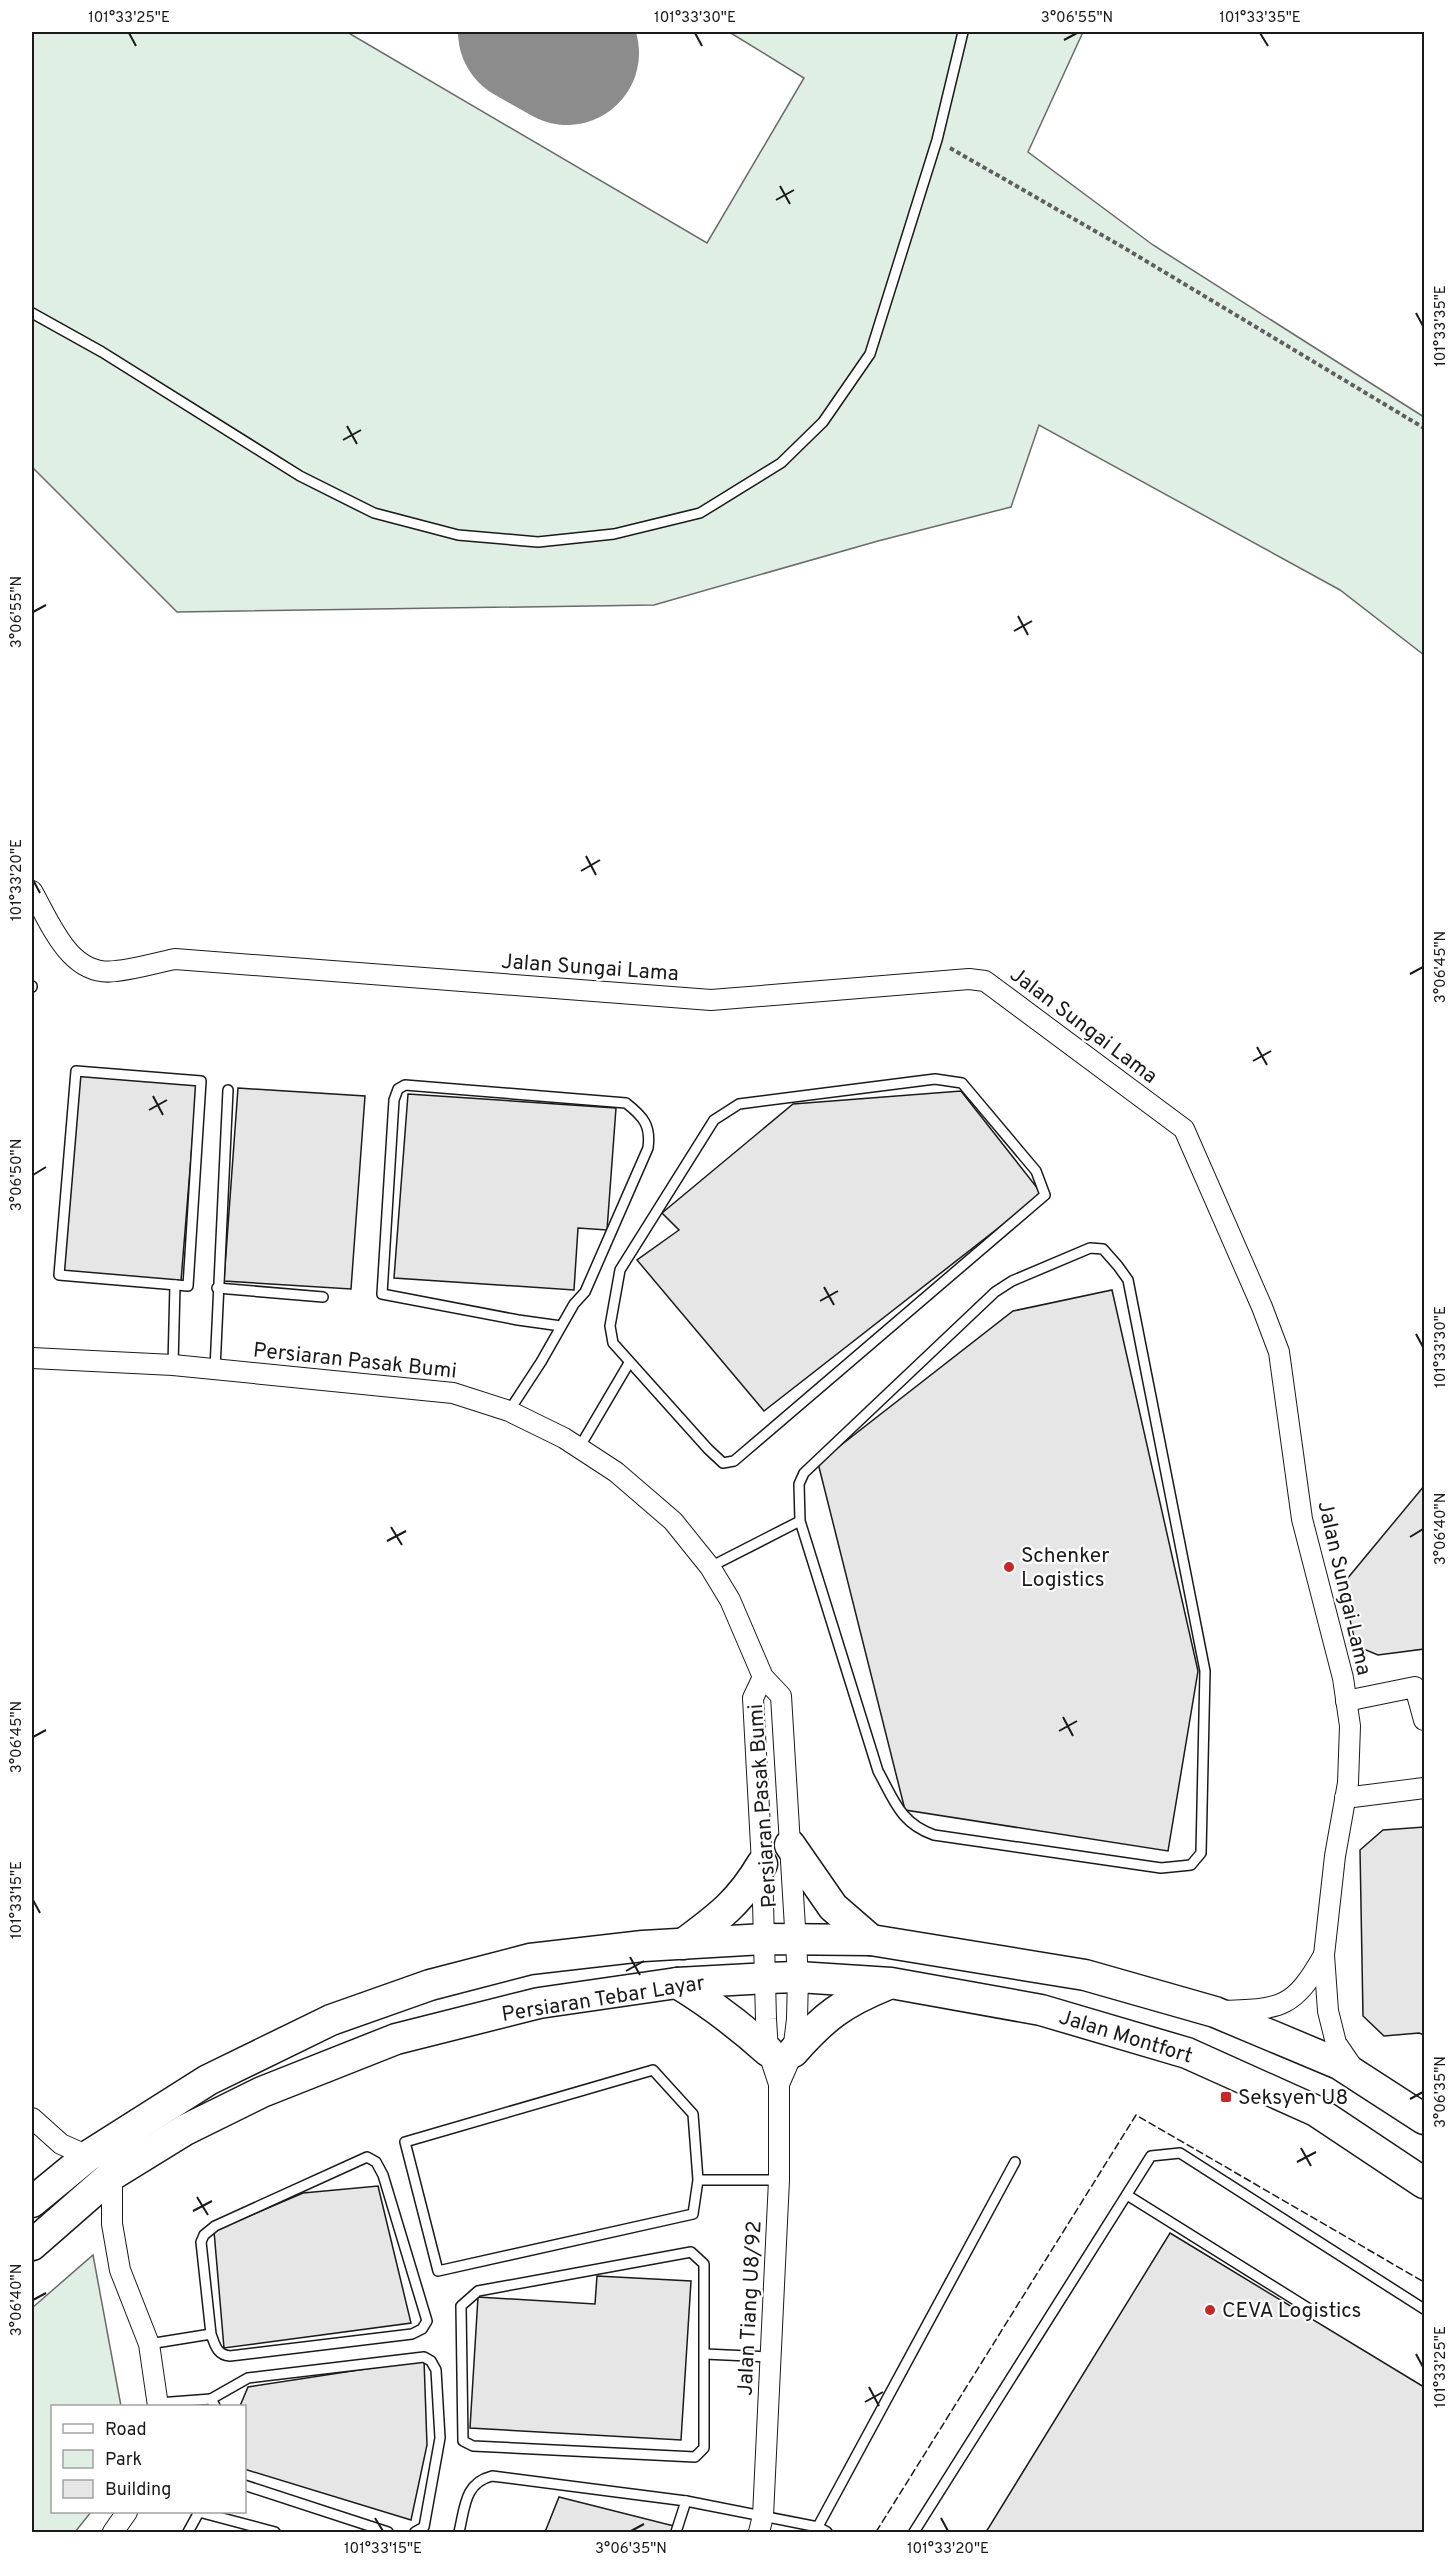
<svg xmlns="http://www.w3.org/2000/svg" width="1456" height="2564" font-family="Overpass,sans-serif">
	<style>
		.green { fill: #e0efe3; stroke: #6a6a6a; stroke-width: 1.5 }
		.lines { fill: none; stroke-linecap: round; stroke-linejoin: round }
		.runway { stroke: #8c8c8c; stroke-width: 144 }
		.building { fill: #e6e6e6; stroke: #1a1a1a; stroke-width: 1.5 }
		.lane-casing { stroke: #1a1a1a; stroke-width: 12 }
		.street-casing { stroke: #1a1a1a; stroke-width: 22 }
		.primary-casing { stroke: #1a1a1a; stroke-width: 33 }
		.path { stroke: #5f5f5f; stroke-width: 4; stroke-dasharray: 4.5 3; stroke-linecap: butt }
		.lane { stroke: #fff; stroke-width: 9 }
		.street { stroke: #fff; stroke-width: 20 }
		.primary { stroke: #fff; stroke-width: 30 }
		.fence { stroke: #1a1a1a; stroke-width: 1.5; stroke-dasharray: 8 3; stroke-linecap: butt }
		.ticks { fill: none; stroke: #1a1a1a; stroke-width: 2 }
		.poi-dot { fill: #c62828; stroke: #fff; stroke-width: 2 }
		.labels { text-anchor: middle; stroke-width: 4.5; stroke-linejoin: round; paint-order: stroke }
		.street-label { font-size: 21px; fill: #1a1a1a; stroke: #fff }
		.poi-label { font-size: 21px; fill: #1a1a1a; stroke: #fff; text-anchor: start }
		.neatline { fill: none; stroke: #1a1a1a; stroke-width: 2 }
		.ticks-label { font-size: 15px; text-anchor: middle; fill: #1a1a1a }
	</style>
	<rect width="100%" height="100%" fill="#fff"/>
	<!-- green -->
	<g class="green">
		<path d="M32 32H347L707 243 804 78 729 32H1083L1028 152 1153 245 1424 417V655L1340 590 1039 425 1011 507 878 541 654 605 177 612 32 467Z"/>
		<path d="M93 2255 121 2406H52V2512H91L75 2532H32V2308Z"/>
	</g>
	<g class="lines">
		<!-- runway -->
		<path class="runway" d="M530 32 567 53"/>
	</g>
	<!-- building -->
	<g class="building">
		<path d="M80 1074 197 1083 181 1281 64 1272Z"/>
		<path d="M238 1088 365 1096 351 1289 224 1281Z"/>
		<path d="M961 1091 1042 1194 764 1411 637 1260 679 1230 662 1213 793 1104Z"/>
		<path d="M408 1094 616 1108 607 1230 578 1228 574 1290 394 1278Z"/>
		<path d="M1112 1290 1198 1671 1168 1851 905 1810 818 1463 1013 1311Z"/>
		<path d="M1424 1486V1649L1378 1655 1356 1646 1342 1585Z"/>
		<path d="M1424 1827V2035L1419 2033 1384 2036 1363 2016 1360 1850 1383 1830Z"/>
		<path d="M378 2186 411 2323 224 2348 214 2231 303 2193Z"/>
		<path d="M1170 2233 1424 2387V2532H986Z"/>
		<path d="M597 2276 691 2281 681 2440 470 2428 478 2297 595 2304Z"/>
		<path d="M424 2360 427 2445 411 2520 244 2469V2406H240L248 2387Z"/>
		<path d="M559 2497 674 2526 672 2532H545Z"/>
	</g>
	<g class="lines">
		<!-- lane casing -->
		<g class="lane-casing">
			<g id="lane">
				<path d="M32 313 102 352 300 476 374 513 458 535 538 542 614 534 700 513 781 463 823 422 870 354 937 140 963 32"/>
				<path d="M32 986V987"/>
				<path d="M76 1071 201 1081 188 1286 59 1275Z"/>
				<path d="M935 1079 962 1083 1036 1171 1045 1195 734 1461 723 1463 708 1449 613 1343 610 1326 620 1270 714 1120 739 1104Z"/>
				<path d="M217 1288 323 1297"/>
				<path d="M173 1365 175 1285"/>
				<path d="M215 1369 228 1090"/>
				<path d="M509 1411 541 1362 574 1304 585 1292 648 1148C651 1126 644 1117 626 1103L405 1085 398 1089 394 1100 382 1294 518 1320 561 1326"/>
				<path d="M579 1448 629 1363"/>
				<path d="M710 1567 800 1521 878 1771C894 1800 900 1823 934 1835L1161 1868 1191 1865 1201 1853 1205 1671 1128 1280 1118 1266 1103 1249 1090 1248 1012 1281 995 1292 804 1473 799 1484 800 1521"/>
				<path d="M698 2180 693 2214 438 2271 405 2142 653 2070 693 2114 698 2180H779"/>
				<path d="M1127 2195 1308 2308"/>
				<path d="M691 2252 704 2264V2448L695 2457 473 2446 463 2441 461 2306 478 2291Z"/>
				<path d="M149 2344 211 2334C215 2345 217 2355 230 2356L412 2334 422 2329 427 2321 383 2175 376 2162 367 2157 215 2226 204 2235 201 2242 211 2334"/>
				<path d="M705 2354 771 2357"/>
				<path d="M158 2403 211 2399"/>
				<path d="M215 2406 211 2399 248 2378 424 2357 431 2361 436 2370 440 2438 424 2527 415 2532"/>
				<path d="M244 2485 388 2532"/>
				<path d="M686 2501 818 2527 827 2532"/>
				<path d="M188 2532 199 2512 275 2532"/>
				<path d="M459 2532C465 2508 464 2483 492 2476L686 2501 676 2532"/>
				<path d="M815 2532 1015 2162"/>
				<path d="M914 2532 1151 2156 1180 2153 1424 2309"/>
			</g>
		</g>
		<!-- street casing -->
		<g class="street-casing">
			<g id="street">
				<path d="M32 891C51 924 70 978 116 971 136 969 155 963 175 959L711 1000 969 979 985 981 1184 1129 1262 1307 1279 1352 1302 1519 1343 1678 1350 1726 1348 1783 1335 1856 1324 1955 1328 2011 1336 2043 1353 2068"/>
				<path d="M32 1358 173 1365 453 1393 509 1411 564 1438 616 1472 673 1521 710 1567 730 1600 763 1677 781 1696 798 1977 797 2019 793 2052 779 2084"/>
				<path d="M1346 1701 1415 1687 1424 1720"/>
				<path d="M1345 1798 1424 1788"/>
				<path d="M1224 2011C1282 2009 1294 2008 1324 1955"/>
				<path d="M32 2118 61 2144 88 2156"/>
				<path d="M112 2175V2224L120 2270 149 2344 158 2406"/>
				<path d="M113 2532 127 2512"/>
				<path d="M759 2532 763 2516 779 2180V2084L768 2051 766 2019 762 1864 753 1698 763 1677"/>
			</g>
		</g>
		<!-- primary casing -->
		<g class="primary-casing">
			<g id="primary">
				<path d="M790 1845 833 1907 871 1940"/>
				<path d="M683 1944C719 1917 739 1903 762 1864"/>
				<path d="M677 1983C710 2003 739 2025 768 2051"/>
				<path d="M793 2052C824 2017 842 2003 886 1985"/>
				<path d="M32 2202 88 2156 208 2080 331 2020 430 1985 530 1959 643 1946 765 1939 871 1940 1085 1975 1215 2012 1339 2064 1424 2119"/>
				<path d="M32 2245 112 2175 185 2130 262 2092 396 2039 539 2003 677 1983 767 1978 798 1977 891 1983 1041 2010 1187 2053 1316 2111 1424 2183"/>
			</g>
		</g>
		<!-- path -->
		<path class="path" d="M950 148 1121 246 1424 428"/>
		<!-- lane -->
		<use href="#lane" class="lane"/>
		<!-- street -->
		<use href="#street" class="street"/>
		<!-- primary -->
		<use href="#primary" class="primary"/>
		<!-- fence -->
		<path class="fence" d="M876 2532 1136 2115 1424 2282"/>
	</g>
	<!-- ticks -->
	<path class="ticks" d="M129 33 136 46M695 33 702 46M1260 33 1268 46M1064 40 1077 33M780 186 790 204M776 200 794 190M1416 313 1423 326M347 426 357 444M343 440 361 430M33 612 46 605M1018 616 1028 635M1014 631 1032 621M586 856 596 875M581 871 600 860M33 880 40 893M1410 974 1423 967M1257 1047 1267 1065M1253 1061 1271 1051M153 1096 163 1115M149 1110 167 1100M33 1175 46 1167M824 1287 834 1305M820 1301 838 1291M1416 1334 1423 1347M391 1527 402 1545M1410 1537 1423 1529M387 1541 406 1531M1063 1717 1073 1736M1059 1731 1077 1721M33 1737 46 1730M33 1900 40 1913M630 1957 640 1975M626 1971 644 1961M1410 2099 1423 2092M1301 2148 1311 2166M1297 2162 1316 2152M197 2197 208 2215M193 2211 212 2201M33 2300 46 2293M1416 2354 1423 2367M869 2387 879 2406M865 2402 883 2392M375 2518 383 2531M941 2518 948 2531M631 2531 644 2524"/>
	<!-- markers -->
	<g class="poi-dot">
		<circle cx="1009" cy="1567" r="6"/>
		<rect x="1220" y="2091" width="12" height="12" rx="3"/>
		<circle cx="1210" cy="2310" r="6"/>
	</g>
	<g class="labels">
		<!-- street labels -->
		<g class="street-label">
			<text transform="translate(590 967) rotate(4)" y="7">Jalan Sungai Lama</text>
			<text transform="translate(1084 1025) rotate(37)" y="7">Jalan Sungai Lama</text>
			<text transform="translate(355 1360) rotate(6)" y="7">Persiaran Pasak Bumi</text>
			<text transform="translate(1345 1588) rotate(77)" y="7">Jalan Sungai Lama</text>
			<text transform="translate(762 1806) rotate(-94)" y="7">Persiaran Pasak Bumi</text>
			<text transform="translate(603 1998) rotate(-9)" y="7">Persiaran Tebar Layar</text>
			<text transform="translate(1126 2036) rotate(17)" y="7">Jalan Montfort</text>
			<text transform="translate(749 2308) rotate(-87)" y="7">Jalan Tiang U8/92</text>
		</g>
		<!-- poi labels -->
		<g class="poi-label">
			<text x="1021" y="1562">Schenker<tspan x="1021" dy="24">Logistics</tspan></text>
			<text x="1238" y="2104">Seksyen U8</text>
			<text x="1222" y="2317">CEVA Logistics</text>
		</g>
	</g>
	<!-- border -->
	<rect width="1456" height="2564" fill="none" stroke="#ffffff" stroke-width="66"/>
	<!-- legend -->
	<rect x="51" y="2405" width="195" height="108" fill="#ffffff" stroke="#a3a3a3" stroke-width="1.5"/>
	<rect x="63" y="2424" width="30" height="9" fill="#ffffff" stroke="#a3a3a3" stroke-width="1.5"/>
	<text x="105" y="2435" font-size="18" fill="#1a1a1a">Road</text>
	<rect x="63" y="2450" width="30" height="18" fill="#e0efe3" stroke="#a3a3a3" stroke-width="1.5"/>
	<text x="105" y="2465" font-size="18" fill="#1a1a1a">Park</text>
	<rect x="63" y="2480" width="30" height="18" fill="#e6e6e6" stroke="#a3a3a3" stroke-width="1.5"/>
	<text x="105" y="2495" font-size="18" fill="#1a1a1a">Building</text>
	<rect x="33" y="33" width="1390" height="2498" class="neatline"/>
	<g class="ticks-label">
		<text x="129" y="22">101°33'25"E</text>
		<text x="695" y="22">101°33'30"E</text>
		<text x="1077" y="22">3°06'55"N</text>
		<text x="1260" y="22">101°33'35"E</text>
		<text transform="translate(1440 326) rotate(-90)" y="5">101°33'35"E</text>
		<text transform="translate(16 612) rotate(-90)" y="5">3°06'55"N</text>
		<text transform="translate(16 880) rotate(-90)" y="5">101°33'20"E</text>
		<text transform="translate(1440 967) rotate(-90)" y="5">3°06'45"N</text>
		<text transform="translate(16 1175) rotate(-90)" y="5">3°06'50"N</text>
		<text transform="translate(1440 1347) rotate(-90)" y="5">101°33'30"E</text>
		<text transform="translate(1440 1529) rotate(-90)" y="5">3°06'40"N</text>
		<text transform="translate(16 1737) rotate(-90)" y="5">3°06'45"N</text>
		<text transform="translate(16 1900) rotate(-90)" y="5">101°33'15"E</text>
		<text transform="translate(1440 2092) rotate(-90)" y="5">3°06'35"N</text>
		<text transform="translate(16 2300) rotate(-90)" y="5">3°06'40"N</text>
		<text transform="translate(1440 2367) rotate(-90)" y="5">101°33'25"E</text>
		<text x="383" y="2553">101°33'15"E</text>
		<text x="631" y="2553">3°06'35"N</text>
		<text x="948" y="2553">101°33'20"E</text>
	</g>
</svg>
